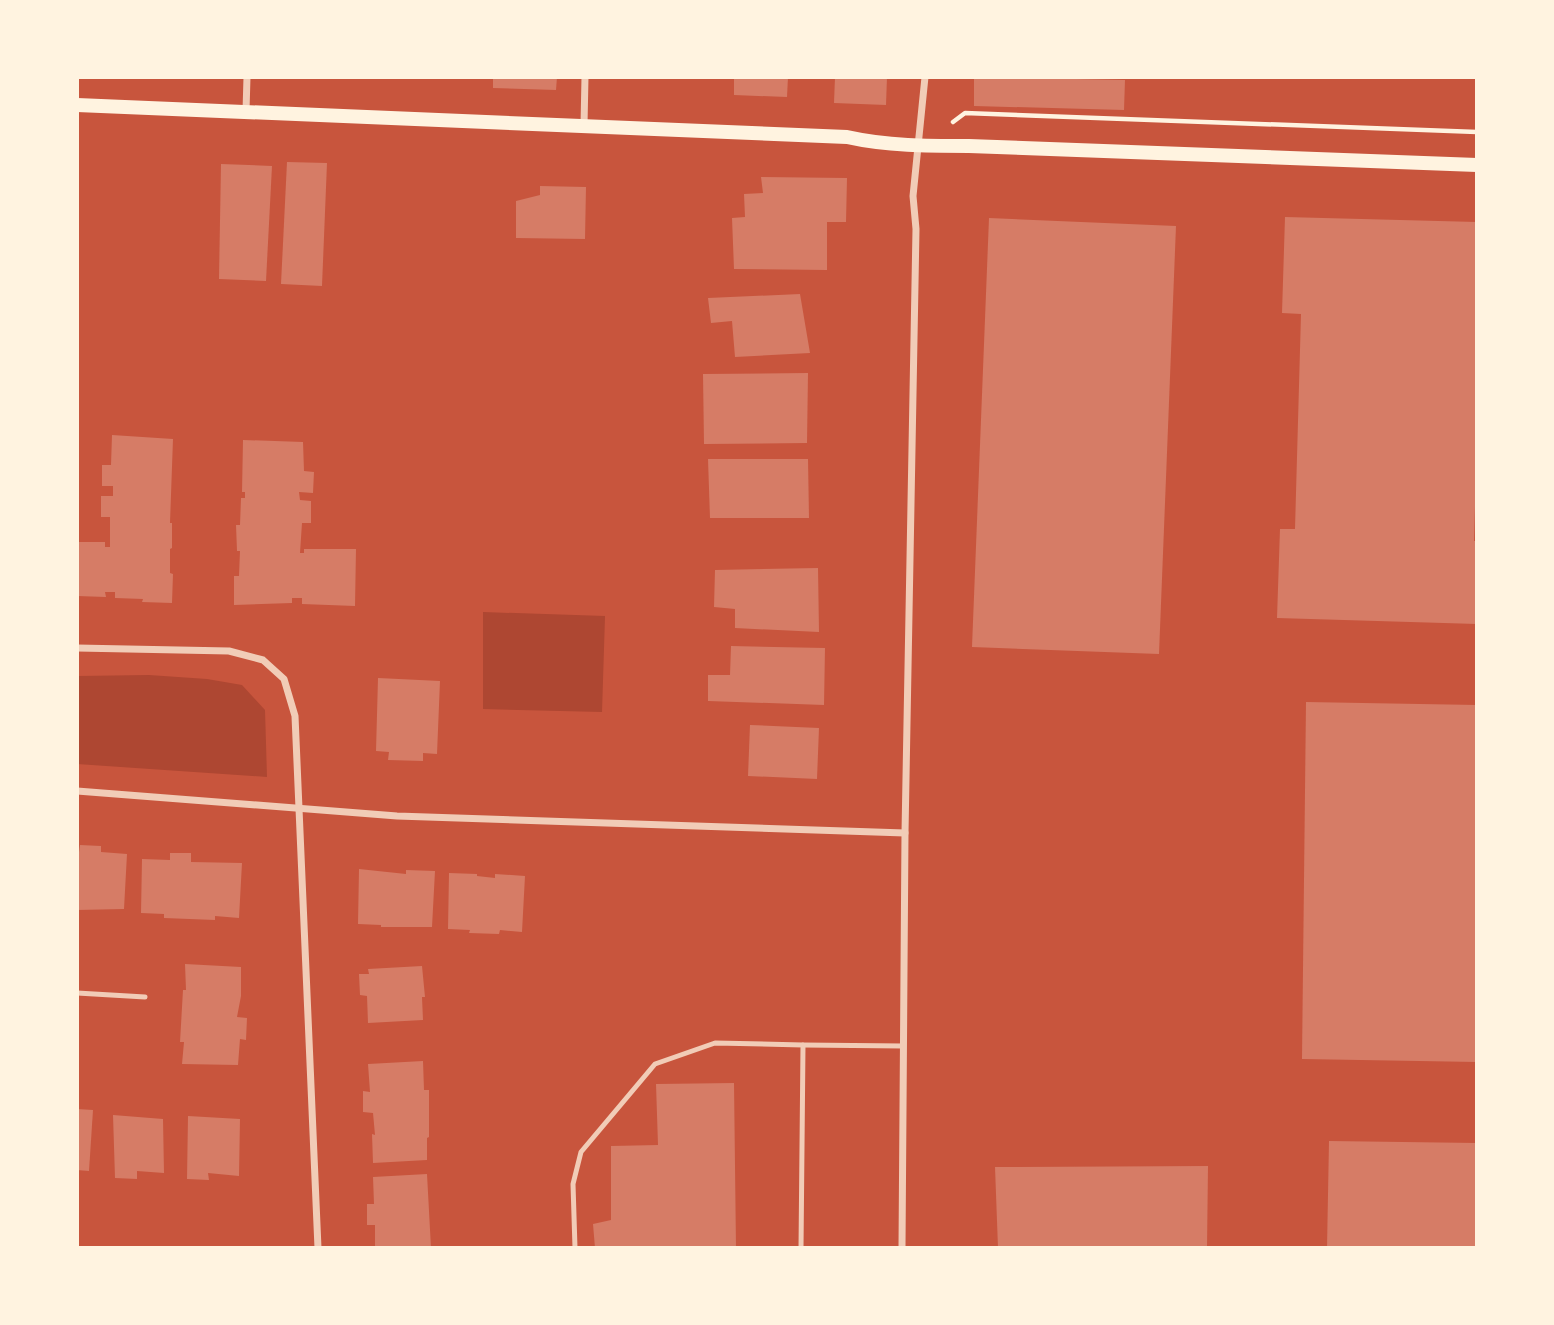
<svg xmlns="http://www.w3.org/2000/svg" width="1554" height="1325" font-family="'Sofia Sans Condensed',sans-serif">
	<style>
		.green { fill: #ae4732 }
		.building { fill: #d67c66 }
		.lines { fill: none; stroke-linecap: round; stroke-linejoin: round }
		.path { stroke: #fff3e0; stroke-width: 4.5 }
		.service { stroke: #f1ccb7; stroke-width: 5 }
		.minor { stroke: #f1ccb7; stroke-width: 7 }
		.secondary { stroke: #fff3e0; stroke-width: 14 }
	</style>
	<rect width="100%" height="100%" fill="#c8553d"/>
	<!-- green -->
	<g class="green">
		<path d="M483 612 605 616 602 712 483 709Z"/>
		<path d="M149 675 207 679 242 685 265 710 267 777 77 764V676Z"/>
	</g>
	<!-- building -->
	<g class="building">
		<path d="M493 77H557L556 90 493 88Z"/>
		<path d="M734 77H788L787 97 734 95Z"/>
		<path d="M835 77H887L886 105 834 103Z"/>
		<path d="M974 77 1125 80 1124 110 974 106Z"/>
		<path d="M287 162 327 163 322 286 281 284Z"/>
		<path d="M221 164 272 166 266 281 219 279Z"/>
		<path d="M761 177 847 178 846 222H827V270L734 269 732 218 745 217 744 194 763 193Z"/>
		<path d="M540 186 586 187 585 239 516 238V201L540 195Z"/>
		<path d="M1285 217 1477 222V439L1474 541H1477V624L1277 618 1280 529H1295L1301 314 1282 313Z"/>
		<path d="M989 218 1176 226 1159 654 972 647Z"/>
		<path d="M800 294 810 353 735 357 732 321 711 323 708 298Z"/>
		<path d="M808 373 807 443 704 444 703 374Z"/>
		<path d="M112 435 173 439 170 523H172V548L170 549V573L173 574 172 603 142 602 143 599 115 598V592H105L106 597 77 596V542H105V547H110V517H101V496H113V486H102V465H111Z"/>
		<path d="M243 440 303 442 304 471 314 472 313 493 299 492 300 500 311 501V523H302L300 553H304V549H356L355 606 302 604V598H292V603L234 605V576H239L240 551H237L236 525H240L241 498H245V492H242Z"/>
		<path d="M708 459H808L809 518H710Z"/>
		<path d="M818 568 819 632 735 628V609L714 607 715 570Z"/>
		<path d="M731 646 825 648 824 705 708 701V675H730Z"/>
		<path d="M378 678 440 681 437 754 423 753V761L388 760 389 752 376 751Z"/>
		<path d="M1306 702 1477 705V1062L1302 1059Z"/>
		<path d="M750 725 819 728 817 779 748 776Z"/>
		<path d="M80 845 101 846V852L127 854 124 909 77 910V852H79Z"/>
		<path d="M170 853H191V862L242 863 239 918 215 916V920L164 918V914L141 913 142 859 170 860Z"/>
		<path d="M359 869 406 874V870L435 871 432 927H381V925L358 924Z"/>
		<path d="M449 873 477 874V876L495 878V874L525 876 522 932 500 930 499 934 469 933 470 930 448 929Z"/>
		<path d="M185 964 241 967V996L237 1017 247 1018 246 1040 240 1039 238 1065 182 1064 184 1042H180L183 990H186Z"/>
		<path d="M422 966 425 997H422L423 1020 368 1023 367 996 360 995 359 974H369L368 969Z"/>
		<path d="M423 1061 424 1090H429V1137L427 1138V1160L373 1163 372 1134 375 1135 373 1113 363 1112V1091L370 1092 368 1064Z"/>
		<path d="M734 1083 736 1248H595L593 1224 611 1220V1146L658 1145 656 1084Z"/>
		<path d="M77 1109 93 1110 89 1171 77 1170Z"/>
		<path d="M113 1115 163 1119 164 1173 137 1171V1179L115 1178Z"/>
		<path d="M188 1116 240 1119 239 1176 208 1173 209 1180 187 1179Z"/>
		<path d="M1329 1141 1477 1143V1248H1327Z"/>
		<path d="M1208 1166 1207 1248H998L995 1167Z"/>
		<path d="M427 1174 431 1248H375V1225H367V1204H374L373 1177Z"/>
	</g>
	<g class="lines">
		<!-- path -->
		<path class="path" d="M953 122 965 113 1477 132"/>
		<!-- service -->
		<g class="service">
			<path d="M77 993 145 997"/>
			<path d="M803 1045 903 1046"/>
			<path d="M575 1248 573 1184 581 1152 655 1064 715 1043 803 1045 801 1248"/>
		</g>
		<!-- minor -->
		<g class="minor">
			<path d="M246 111 247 77"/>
			<path d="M584 125 585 77"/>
			<path d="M77 648 229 651 263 660 284 679 295 716 318 1248"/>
			<path d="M77 791 397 816 905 833"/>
			<path d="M902 1248 905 833 916 229 913 196 925 77"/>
		</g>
		<!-- secondary -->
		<path class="secondary" d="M77 105 847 137C887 146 928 146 969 146L1477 165"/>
	</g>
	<!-- border -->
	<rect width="1554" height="1325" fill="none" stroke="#fff3e0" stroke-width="158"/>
</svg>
